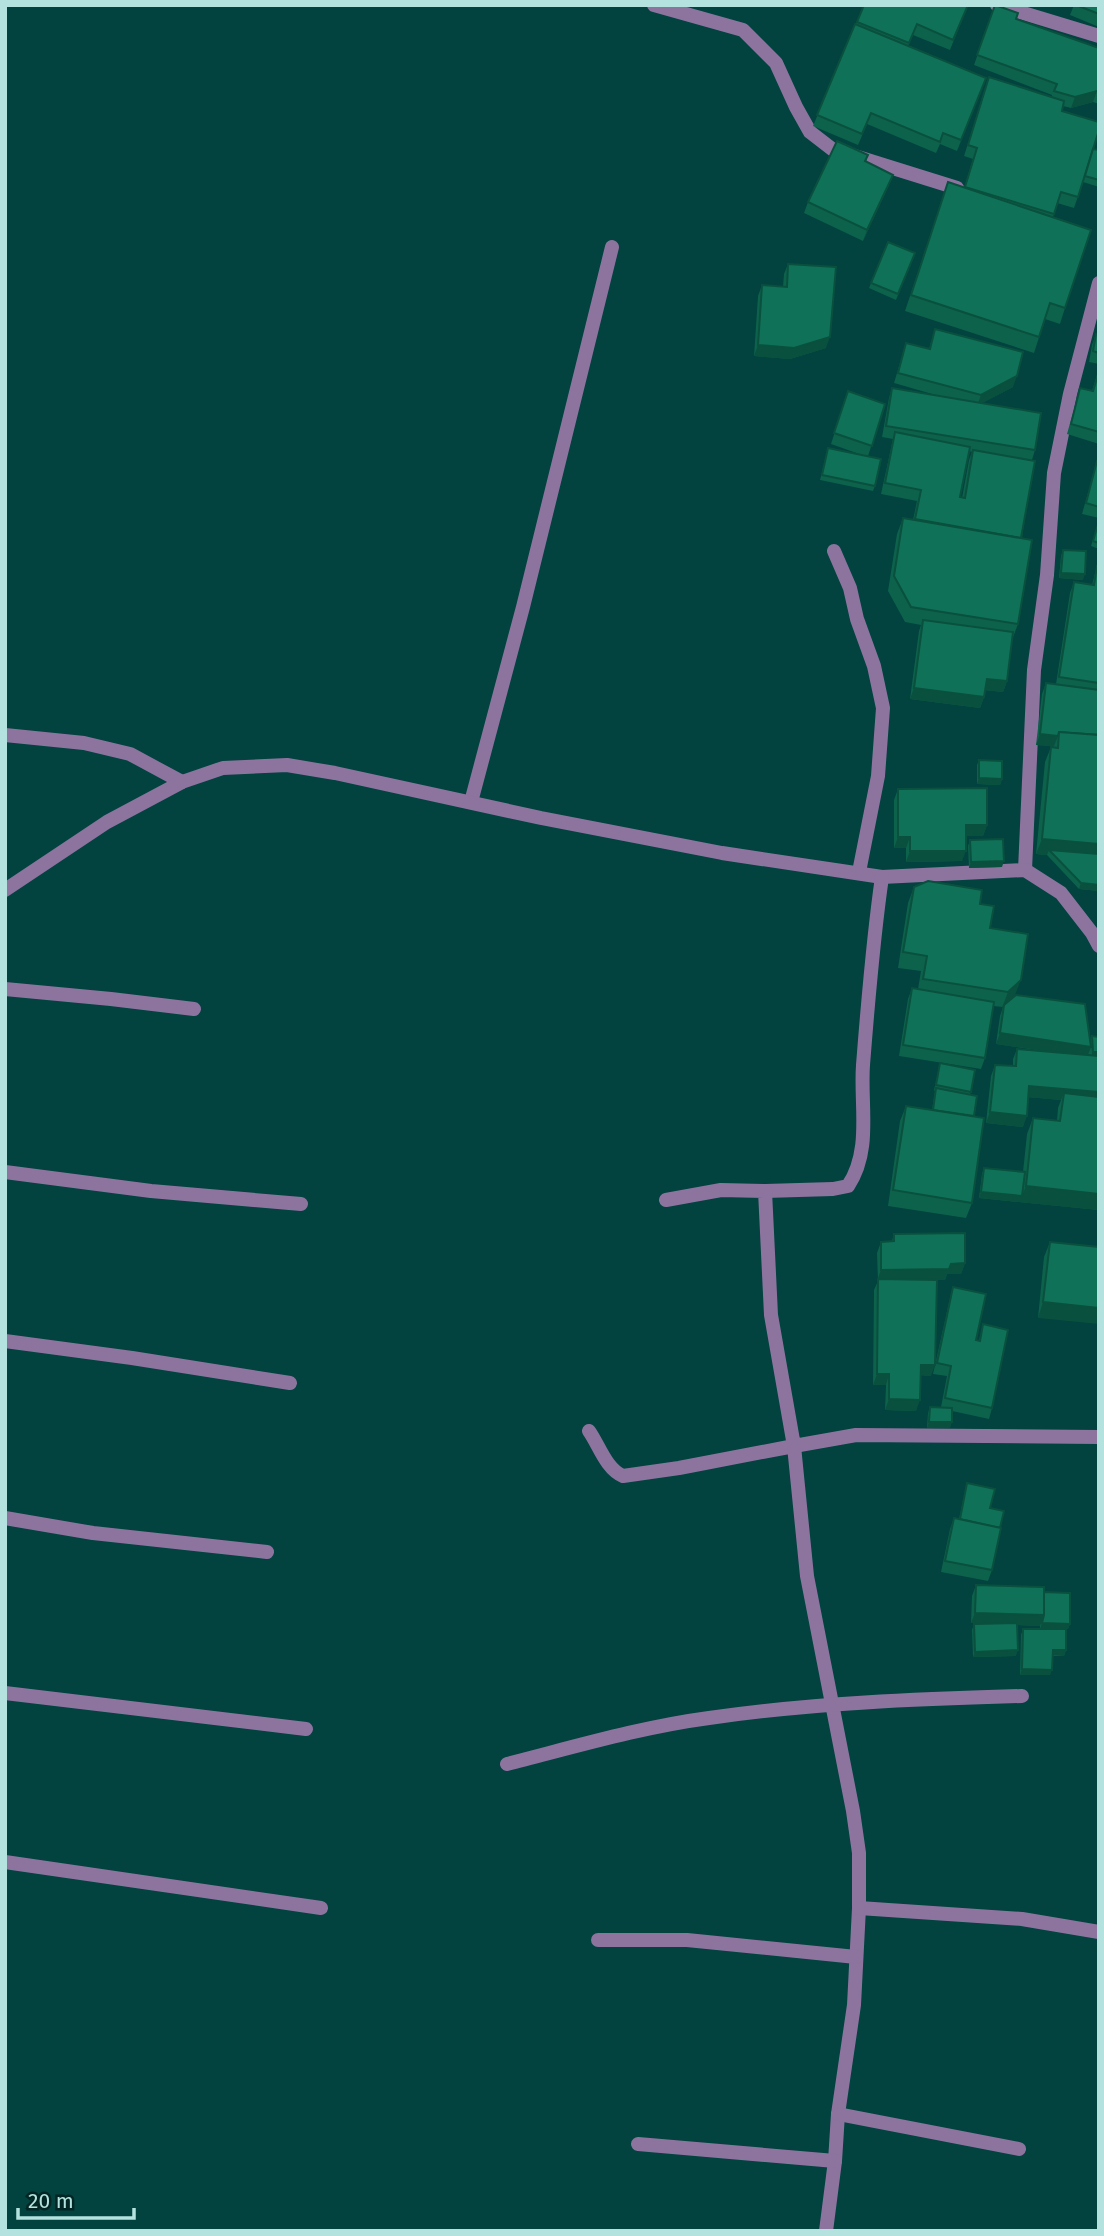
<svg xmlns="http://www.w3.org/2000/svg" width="1104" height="2236" font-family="'Fira Sans',sans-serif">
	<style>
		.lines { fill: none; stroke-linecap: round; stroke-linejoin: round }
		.street { stroke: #8c749f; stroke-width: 14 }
		.wall { fill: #0d624c; fill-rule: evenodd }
		.shaded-wall { fill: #0a503e }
		.building { fill: #0f7258; stroke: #0a503e; stroke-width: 2 }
	</style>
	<rect width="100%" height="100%" fill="#02423f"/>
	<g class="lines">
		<!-- street -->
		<g class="street">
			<path d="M654 5 743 30 776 63 796 107 810 132 832 149 957 188"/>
			<path d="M997 5 1099 36"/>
			<path d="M834 551 850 588 857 619 874 666 883 708 878 776 859 872"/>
			<path d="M5 735 84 743 130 754 182 782"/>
			<path d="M471 802 523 607 612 247"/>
			<path d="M1025 870 1034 670 1047 575 1054 473 1070 394 1099 283"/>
			<path d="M5 890 107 822 182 782 223 768 287 765 335 773 541 818 722 853 882 877 1025 870 1061 893 1092 933 1099 946"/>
			<path d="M5 989 111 999 194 1009"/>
			<path d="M5 1172 151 1191 301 1204"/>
			<path d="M765 1191 833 1189 848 1186C872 1150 860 1105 863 1065 868 1001 873 939 882 877"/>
			<path d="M666 1200 721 1190 765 1191 771 1315 794 1446 856 1435 1099 1437"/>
			<path d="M5 1341 132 1358 290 1383"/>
			<path d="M589 1431C599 1445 606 1469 623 1476L679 1468 794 1446 807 1576 853 1811 859 1853V1908L854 2005 838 2114 835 2161 826 2231"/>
			<path d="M5 1518 93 1533 267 1552"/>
			<path d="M5 1693 306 1729"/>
			<path d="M507 1764C574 1747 641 1727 709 1718 813 1703 917 1699 1022 1696"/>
			<path d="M5 1862 321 1908"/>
			<path d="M859 1908 1022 1919 1099 1932"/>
			<path d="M598 1940H687L856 1957"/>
			<path d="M838 2114 1019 2149"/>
			<path d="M638 2144 835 2161"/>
		</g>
	</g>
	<!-- wall -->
	<g class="wall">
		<path d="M864 5H968L950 50 913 35 908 46 986 78 957 151 940 144 936 153 867 124 858 145 813 126Z"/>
		<path d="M995 5 1016 19 1099 48V104L1093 102 1071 108 1063 106 1062 111 1093 149 1099 150V187L1083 182 1074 208 1057 203 1053 217 1065 308 1060 324 1045 319 1034 353 905 311 948 182 964 188 973 159 964 156 989 77 1052 97V95L974 65Z"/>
		<path d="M1074 5H1099V27L1070 15Z"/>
		<path d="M868 155 866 162 889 185 863 241 804 213 808 202Z"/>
		<path d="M888 242 915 253 896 300 869 288Z"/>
		<path d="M788 264 826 348 790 359 754 356 758 296 762 285 783 287 784 274Z"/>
		<path d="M935 329 1013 387 982 403 1035 450 1032 460 1022 538 1018 624 1012 640 1007 681 1003 692 985 690 984 697 980 708 910 699 919 631 921 625 905 622 888 591 897 534 903 518 913 520 917 501 881 494 893 439 882 437 889 398 892 388 939 396 894 383 906 343 929 349ZM969 451 972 452 969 460 962 498 960 497Z"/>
		<path d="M1096 334H1099V364L1089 362 1092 345Z"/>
		<path d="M1099 368V444L1067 434 1080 388 1092 391Z"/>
		<path d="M848 391 885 404 868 456 875 486 873 491 820 480 828 448 862 455 831 444Z"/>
		<path d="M1097 461 1099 462V518L1082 514Z"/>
		<path d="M1099 521V549L1091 546Z"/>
		<path d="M1063 550 1083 580 1059 578 1061 556Z"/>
		<path d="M1097 566H1099V891L1079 889 1047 855 1036 854 1045 762 1051 747 1054 746 1036 745 1042 694 1046 683 1056 684 1070 593 1074 582 1092 585Z"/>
		<path d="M979 760 1002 779 1000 785 977 784V765Z"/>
		<path d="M898 789 987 825 983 836H966L962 861 906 862V848H894V800Z"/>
		<path d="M970 840 1002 867 969 868 968 846Z"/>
		<path d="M914 887 980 904 990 928 1015 995 1010 1000 1090 1043 1092 1036 1099 1210 979 1198 982 1174 984 1168 1023 1172 1027 1134 1033 1118 1057 1121 1058 1108 1061 1100 1028 1097 1023 1127 986 1123 991 1076 995 1065 1013 1066V1059L1017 1049 1043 1051 996 1044 1000 1016 1003 1007 993 1006 985 1058 981 1069 899 1056 908 999 912 988 918 989 921 971 898 968 908 903Z"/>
		<path d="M940 1063 971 1092 970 1094 974 1116 972 1203 966 1218 888 1206 900 1121 906 1106 932 1110 935 1091 934 1090Z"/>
		<path d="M894 1234 965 1263 961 1274H947L945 1280H919L931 1376 920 1375 916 1411 885 1410 886 1385H873L874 1290 878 1281 877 1253 881 1242 892 1241Z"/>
		<path d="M1050 1242 1099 1247 1038 1318 1044 1257Z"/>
		<path d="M953 1287 976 1340H979L983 1324 992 1408 989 1419 952 1411 950 1428H927L928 1413 930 1407H941L947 1376 933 1374 950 1298Z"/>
		<path d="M967 1483 990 1508 992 1570 988 1581 941 1572 950 1529 954 1518 959 1519Z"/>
		<path d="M976 1585 1044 1592 1070 1624 1068 1629H1066V1650L1064 1656H1053L1050 1675H1020L1021 1635 1023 1629H1040V1626L1017 1625 1016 1656 973 1657 972 1630 974 1624H985L971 1623 972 1596Z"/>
	</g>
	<!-- shaded-wall -->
	<g class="shaded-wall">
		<path d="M1097 91 1093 102 1071 108 1075 97Z"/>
		<path d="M893 175 889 185 863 241 867 230Z"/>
		<path d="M830 337 826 348 790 359 754 356 758 345Z"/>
		<path d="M1017 376 1013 387 977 406 981 395Z"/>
		<path d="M1061 573 1085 574 1083 580 1059 578Z"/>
		<path d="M987 679 1007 681 1003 692 983 690Z"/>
		<path d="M914 688 984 697 980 708 910 699Z"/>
		<path d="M1040 734 1058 736 1054 746 1036 745Z"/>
		<path d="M979 778 1002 779 1000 785 977 784Z"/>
		<path d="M966 825H987L983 836H962Z"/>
		<path d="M898 837H910L906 848H894Z"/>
		<path d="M1042 839 1099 844V860L1049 850 1047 855 1036 854Z"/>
		<path d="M910 851H966L962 861 906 862Z"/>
		<path d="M1004 861 1002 867 969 868 971 862Z"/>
		<path d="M1081 883 1099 885V891L1079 889Z"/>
		<path d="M1021 980 1015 995 1002 1008 1008 992Z"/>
		<path d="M1000 1033 1091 1047 1087 1057 996 1044Z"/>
		<path d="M1093 1052H1099V1058L1091 1057Z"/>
		<path d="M1029 1086 1099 1092V1103L1064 1093 1061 1100 1025 1097Z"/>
		<path d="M990 1112 1027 1116 1023 1127 986 1123Z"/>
		<path d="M1026 1186 1099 1194V1210L979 1198 981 1192 1022 1196Z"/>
		<path d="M965 1263 961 1274H947L945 1280 877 1281 881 1270Z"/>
		<path d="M1043 1302 1099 1308V1324L1038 1318Z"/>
		<path d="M921 1365H935L931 1376 917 1375Z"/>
		<path d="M877 1374H889L886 1385H873Z"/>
		<path d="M889 1399 920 1400 916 1411 885 1410Z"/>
		<path d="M929 1422H952L950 1428H927Z"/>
		<path d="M975 1613 1044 1615 1040 1626 971 1623Z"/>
		<path d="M1042 1623 1070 1624 1068 1629H1040Z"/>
		<path d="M1018 1650 1016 1656 973 1657 975 1652Z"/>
		<path d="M1053 1650H1066L1064 1656 1051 1655Z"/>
		<path d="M1022 1669 1052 1670 1050 1675H1020Z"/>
	</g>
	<!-- building -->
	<g class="building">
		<path d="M864 5H968L953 40 917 24 909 43 857 22Z"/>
		<path d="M995 5 1018 13 1016 19 1099 48V92L1097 91 1075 97 1054 91 1057 84 977 55Z"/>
		<path d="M1076 5H1099V14Z"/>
		<path d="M855 24 986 78 961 140 943 133 940 142 871 113 862 134 817 115Z"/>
		<path d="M989 77 1064 101 1062 111 1099 122V130L1078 197 1061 192 1054 214 965 187 977 148 968 145Z"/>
		<path d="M837 141 868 155 865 161 893 175 867 230 808 202Z"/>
		<path d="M1093 149 1099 150V180L1085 176Z"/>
		<path d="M948 182 1091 230 1065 308 1050 303 1039 337 911 295Z"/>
		<path d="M888 242 915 253 898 294 871 283Z"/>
		<path d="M788 264 836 267 830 337 794 348 758 345 762 285 787 287Z"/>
		<path d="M935 329 1023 352 1017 376 981 395 898 373 906 343 930 349Z"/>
		<path d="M1096 334H1099V353L1093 351Z"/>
		<path d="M1099 372V432L1071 424 1080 388 1093 391Z"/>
		<path d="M892 388 1041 413 1035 450 886 426Z"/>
		<path d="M848 391 885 404 872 446 834 433Z"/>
		<path d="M895 432 970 447 960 497 965 498 973 450 1035 461 1021 538 915 519 921 490 885 483Z"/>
		<path d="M828 448 881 459 875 486 822 475Z"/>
		<path d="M1097 461 1099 462V507L1086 503Z"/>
		<path d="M903 518 1032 540 1018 624 911 607 894 576Z"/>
		<path d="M1099 521V543L1093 541Z"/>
		<path d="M1063 550 1086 551 1085 574 1061 573Z"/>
		<path d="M1097 566H1099V683L1059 677 1074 582 1094 585Z"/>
		<path d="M923 620 1013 632 1007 681 987 679 984 697 914 688Z"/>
		<path d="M1046 683 1099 690V735L1059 732 1058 736 1040 734Z"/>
		<path d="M1059 732 1099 735V844L1042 839 1051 747 1058 748Z"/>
		<path d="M979 760 1002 761V779L979 778Z"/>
		<path d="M987 788V825H966V851H910V837H898V789Z"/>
		<path d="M1003 839 1004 861 971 862 970 840Z"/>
		<path d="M1049 850 1099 854V885L1081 883Z"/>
		<path d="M928 881 982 890 980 904 994 906 990 928 1028 934 1021 980 1008 992 923 979 927 956 903 952 914 887Z"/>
		<path d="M912 988 994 1002 985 1058 903 1045Z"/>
		<path d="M1016 995 1085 1004 1091 1047 1000 1033 1004 1005Z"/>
		<path d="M1092 1036 1099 1037V1052H1093Z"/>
		<path d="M1017 1049 1099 1056V1092L1029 1086 1027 1116 990 1112 995 1065 1016 1066Z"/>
		<path d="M940 1063 975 1070 971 1092 936 1085Z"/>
		<path d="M936 1088 977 1096 974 1116 933 1110Z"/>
		<path d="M1064 1093 1099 1097V1194L1026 1186 1033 1118 1060 1121Z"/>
		<path d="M906 1106 984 1118 972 1203 893 1190Z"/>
		<path d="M984 1168 1025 1172 1022 1196 981 1192Z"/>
		<path d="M965 1233V1263L951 1264 949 1269 881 1270V1242L894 1241V1234Z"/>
		<path d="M1050 1242 1099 1247V1308L1043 1302Z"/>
		<path d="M878 1279 937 1280 935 1365H921L920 1400 889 1399V1374H877Z"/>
		<path d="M953 1287 986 1294 976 1340 980 1341 983 1324 1008 1330 992 1408 945 1398 951 1366 937 1363Z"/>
		<path d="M930 1407 952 1408V1422H929Z"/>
		<path d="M967 1483 995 1489 990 1508 1004 1511 1000 1528 960 1519Z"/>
		<path d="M954 1518 1001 1528 992 1570 945 1561Z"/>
		<path d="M976 1585 1044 1587V1615L975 1613Z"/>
		<path d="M1044 1592 1070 1593V1624L1042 1623 1044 1615Z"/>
		<path d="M1017 1623 1018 1650 975 1652 974 1624Z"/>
		<path d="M1023 1629H1066V1650H1053L1052 1670 1022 1669Z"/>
	</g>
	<!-- border -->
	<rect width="1104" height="2236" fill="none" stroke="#b4e3df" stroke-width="14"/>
	<!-- scale -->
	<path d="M18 2208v10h116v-10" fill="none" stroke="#b4e3df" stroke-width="3.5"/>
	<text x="28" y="2208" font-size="21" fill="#b4e3df" stroke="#032523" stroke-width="5" paint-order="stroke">20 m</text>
</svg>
